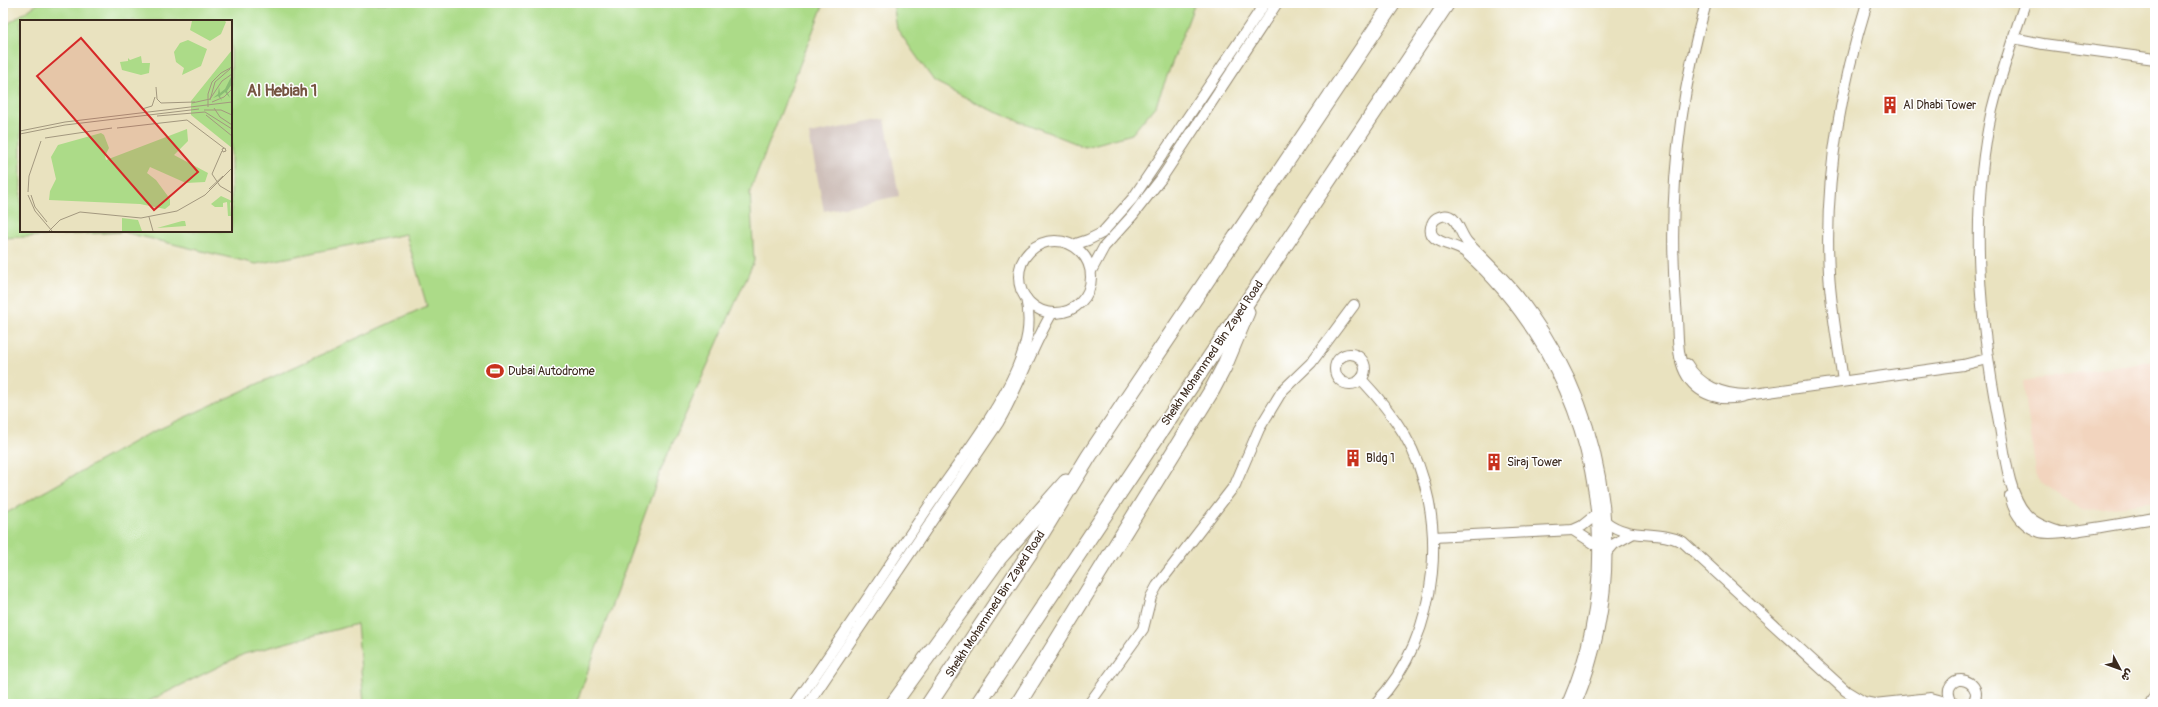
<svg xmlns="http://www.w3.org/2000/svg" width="2158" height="707" font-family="Pangolin,'Playpen Sans Arabic',sans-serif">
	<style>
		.built { fill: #f2d4be }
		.industrial { fill: #cfc0ba }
		.green { fill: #acdb88; stroke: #748253; fill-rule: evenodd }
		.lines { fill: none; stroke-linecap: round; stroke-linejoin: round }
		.minor-casing { stroke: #92866e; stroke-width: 12 }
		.highway-casing { stroke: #92866e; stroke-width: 17 }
		.minor { stroke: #fff; stroke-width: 10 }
		.highway { stroke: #fff; stroke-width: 15 }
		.labels { text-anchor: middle; stroke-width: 3; stroke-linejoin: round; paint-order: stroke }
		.poi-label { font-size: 12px; fill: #3b2a1e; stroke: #fff; text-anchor: start }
		.street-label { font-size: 12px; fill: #3b2a1e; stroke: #fff }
		.district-label { font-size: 16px; font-weight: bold; fill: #755441; stroke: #fff }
		.inset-road { fill: none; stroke: #a3987f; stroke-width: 1 }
		.view { fill: #d62828; fill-opacity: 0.15; stroke: #d62828; stroke-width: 2 }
		.inset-edge { fill: none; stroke: #3b2a1e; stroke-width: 2 }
	</style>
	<rect width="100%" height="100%" fill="#fff"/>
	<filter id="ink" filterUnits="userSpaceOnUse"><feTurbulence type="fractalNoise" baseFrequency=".025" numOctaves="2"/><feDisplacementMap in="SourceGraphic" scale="8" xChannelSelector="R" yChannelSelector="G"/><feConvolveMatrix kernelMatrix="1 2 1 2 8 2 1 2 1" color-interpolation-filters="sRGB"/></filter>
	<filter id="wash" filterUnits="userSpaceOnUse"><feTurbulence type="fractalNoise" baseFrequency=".012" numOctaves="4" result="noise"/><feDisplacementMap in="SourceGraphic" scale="16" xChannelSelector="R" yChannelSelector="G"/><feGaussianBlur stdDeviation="0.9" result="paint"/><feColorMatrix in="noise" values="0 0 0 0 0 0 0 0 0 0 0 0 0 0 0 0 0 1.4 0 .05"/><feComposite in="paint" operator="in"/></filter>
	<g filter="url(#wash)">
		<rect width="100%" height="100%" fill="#e9e2bf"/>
		<!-- built -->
		<path class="built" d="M2155 361V501L2082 511 2037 479 2023 381Z"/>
		<!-- industrial -->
		<path class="industrial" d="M885 119 899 196 824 211 809 134Z"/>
		<!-- green -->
		<g class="green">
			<path d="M39 3H824L750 191 754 261 662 467 576 704H364L357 624 244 654 143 704H3V515L142 437 427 306 406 234 256 264 123 232 3 238V27ZM21 21H231V231H21Z"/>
			<path d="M893 3H1195L1156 105 1132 134 1085 147 984 107 934 81 897 29Z"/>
		</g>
	</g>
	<g filter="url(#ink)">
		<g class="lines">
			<!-- minor casing -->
			<g class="minor-casing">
				<g id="minor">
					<path d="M1706 3C1677 105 1667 213 1677 318 1678 335 1677 356 1685 372 1697 396 1723 403 1747 395"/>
					<path d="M2025 3C2013 38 2001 74 1992 110 1969 214 1979 319 1999 422 2004 448 2008 495 2026 514 2035 524 2048 528 2060 532"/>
					<path d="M2013 38 2043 44 2155 59"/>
					<circle cx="1055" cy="277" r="36"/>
					<path d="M1073 245 1088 240 1102 233 1133 198 1265 3"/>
					<path d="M1091 271 1104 247 1132 216 1161 179 1277 3"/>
					<circle cx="1350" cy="369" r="15"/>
					<path d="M1687 364C1699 386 1723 395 1747 395L1963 365 1987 359"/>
					<path d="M1361 379C1377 396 1392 414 1404 434 1451 514 1441 636 1375 704"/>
					<path d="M1843 381C1838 345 1831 309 1829 273 1824 181 1840 90 1867 3"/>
					<path d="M2010 496C2014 513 2022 526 2040 532 2056 537 2133 521 2155 518"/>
					<path d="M1606 522C1631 541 1656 529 1683 542L1846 691 1864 702 1874 704"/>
					<path d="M1573 530 1598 546"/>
					<path d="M1433 537 1573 530 1582 526 1597 514"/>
					<path d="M1607 552 1614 544 1632 534"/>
					<path d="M795 704C841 640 883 574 927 509 956 466 997 415 1017 368 1027 344 1032 324 1026 298"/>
					<path d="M808 704 998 423C1019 387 1031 348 1052 313"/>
					<path d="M1089 704 1143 629 1151 597 1157 586 1235 485 1259 429 1282 391 1311 363 1354 305"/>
					<path d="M1567 704C1616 591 1606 457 1545 351 1523 313 1498 281 1465 252 1454 243 1424 243 1432 224 1433 221 1436 218 1439 217 1457 209 1459 234 1468 243 1490 266 1513 286 1531 313 1612 426 1629 576 1576 704"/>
					<path d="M1874 704 1931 698 1953 704"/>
					<path d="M1953 704C1950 700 1948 695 1949 689 1957 668 1988 688 1971 704"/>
					<path d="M2150 704 2155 695"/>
				</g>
			</g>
			<!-- highway casing -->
			<g class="highway-casing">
				<g id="highway">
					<path d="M893 704 999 558 1066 482"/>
					<path d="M929 704 1029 554 1089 456 1393 3"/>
					<path d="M978 704 1447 3"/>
					<path d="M1018 704 1212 390 1224 367 1247 312"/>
				</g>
			</g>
			<!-- minor -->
			<use href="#minor" class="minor"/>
			<!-- highway -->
			<use href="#highway" class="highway"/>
		</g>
	</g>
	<!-- icons -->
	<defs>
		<g id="building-bare" transform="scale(1.38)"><path d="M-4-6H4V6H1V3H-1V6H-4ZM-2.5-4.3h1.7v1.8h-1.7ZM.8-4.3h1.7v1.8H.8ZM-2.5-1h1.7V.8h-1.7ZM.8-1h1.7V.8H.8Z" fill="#c8321e" stroke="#fff" stroke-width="2.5" paint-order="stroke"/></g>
		<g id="stadium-bare" transform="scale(1.38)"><path d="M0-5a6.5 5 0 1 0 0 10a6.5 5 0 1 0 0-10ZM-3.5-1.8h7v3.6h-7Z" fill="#c8321e" stroke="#fff" stroke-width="2.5" paint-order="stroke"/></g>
	</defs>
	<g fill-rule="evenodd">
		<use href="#building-bare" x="1890" y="105"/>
		<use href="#stadium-bare" x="495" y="371"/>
		<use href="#building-bare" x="1353" y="458"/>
		<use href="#building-bare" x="1494" y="462"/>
	</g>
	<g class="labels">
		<!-- poi labels -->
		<g class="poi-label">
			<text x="1903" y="109">Al Dhabi Tower</text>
			<text x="508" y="375">Dubai Autodrome</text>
			<text x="1366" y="462">Bldg 1</text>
			<text x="1507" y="466">Siraj Tower</text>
		</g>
		<!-- street labels -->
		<g class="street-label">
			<text transform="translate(1212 353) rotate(-56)" y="4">Sheikh Mohammed Bin Zayed Road</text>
			<text transform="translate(995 604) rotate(-57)" y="4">Sheikh Mohammed Bin Zayed Road</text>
		</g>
		<!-- district labels -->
		<g class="district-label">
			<text x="282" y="96">Al Hebiah 1</text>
		</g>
	</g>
	<!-- overview -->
	<g transform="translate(20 20)">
		<rect width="212" height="212" fill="#e9e2bf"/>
		<path d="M172 1H205L206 2 201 14 190 21 170 10ZM168 20 187 29 181 46 162 55 164 48 156 42 154 32 160 23ZM212 30V128L171 95V81ZM121 36 122 43H130L129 53 121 55 102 50 100 42 108 41V38L110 40ZM167 109 168 121 154 135 188 153 185 162 166 163 130 147 127 153 136 160 150 179V185L145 189 120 184 29 180 30 171 36 159 31 137 38 125 81 113 84 115 89 128 85 136 86 140ZM201 176 212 181 210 183 211 196H208L207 182 203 183V187H195L191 184ZM102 198 118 200 122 211H102ZM165 201 166 206 137 208 162 201Z" fill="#acdb88"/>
		<path d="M212 55V64L207 71 210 78 205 72 200 76 202 81 198 76 193 78 198 74 199 67 200 73 205 69Z" fill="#89bb74"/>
		<path class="inset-road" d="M136 67 137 79 141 83 175 82M190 80 195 62 210 49M192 82 204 77 212 69M172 83 190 79 202 61 212 54M188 87V74L192 62 201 53 212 47M194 88 200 97 212 105M122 89 132 86 135 77M184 90H201L212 95M186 95 212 116M137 96 185 92 212 109M97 108 167 100 204 128M0 111 45 102 212 82M0 114 45 105 179 89M25 118 92 108M205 128 206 131 203 132 202 129ZM202 131 192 154 200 166 212 173M189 169 203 156M8 172 9 156 21 121M8 175 15 191 32 211M11 175 15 187 27 202M129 197 133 211M29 211 40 200 60 192 121 198 157 191 185 175 212 148"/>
		<path class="view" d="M61 18 178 152 134 190 17 56Z"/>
		<rect width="212" height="212" class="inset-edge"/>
	</g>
	<!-- margin -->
	<rect width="2158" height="707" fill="none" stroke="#fff" stroke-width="16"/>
	<!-- north arrow -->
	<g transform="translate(2120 669) rotate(131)" stroke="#ffffff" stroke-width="3" paint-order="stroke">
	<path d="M0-3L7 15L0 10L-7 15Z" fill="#3b2a1e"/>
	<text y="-6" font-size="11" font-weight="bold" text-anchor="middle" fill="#3b2a1e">ش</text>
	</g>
</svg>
